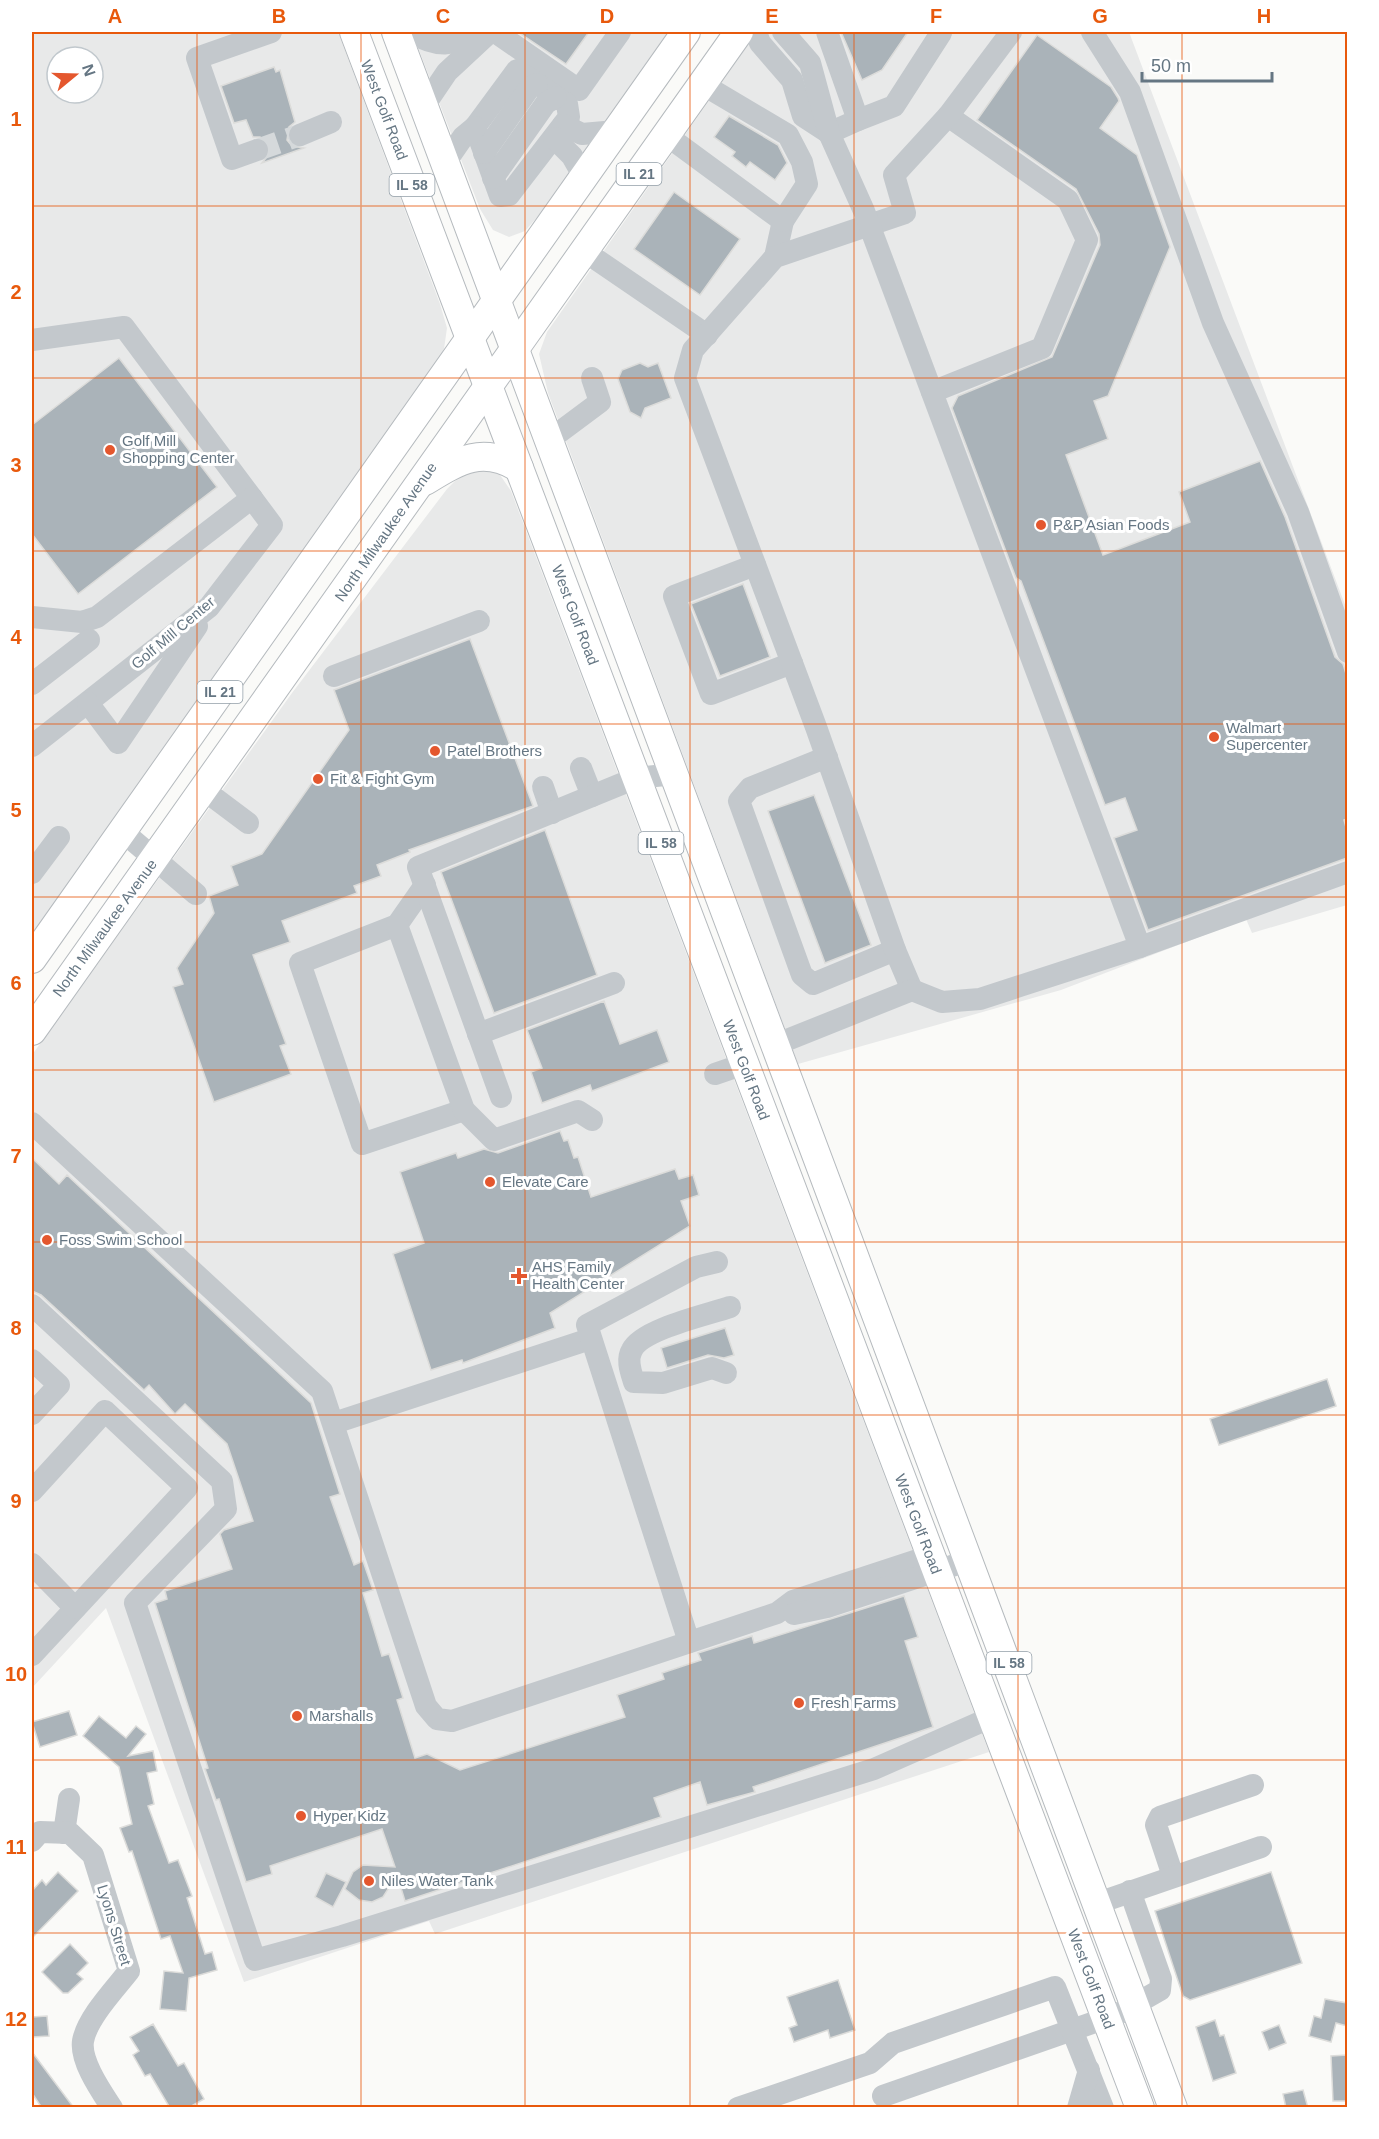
<svg xmlns="http://www.w3.org/2000/svg" width="1379" height="2139" font-family="Arial,sans-serif">
	<style>
		.built { fill: #e8e9e9; fill-rule: evenodd }
		.building { fill: #aab3b9; stroke: #dcdcda; stroke-width: 1.5 }
		.lines { fill: none; stroke-linecap: round; stroke-linejoin: round }
		.minor-tunnel { stroke: #d5d9db; stroke-width: 22; stroke-dasharray: 22 11; stroke-linecap: butt }
		.major-casing { stroke: #b5babe; stroke-width: 30 }
		.minor { stroke: #c3c8cc; stroke-width: 22 }
		.major { stroke: #fff; stroke-width: 28 }
		.grid { fill: none; stroke: #e8590c; stroke-width: 1.5; stroke-opacity: 0.55 }
		.poi-dot { fill: #e4572e; stroke: #fff; stroke-width: 2 }
		.labels { text-anchor: middle; stroke-width: 6; stroke-linejoin: round; paint-order: stroke }
		.shield { fill: #fff; stroke: #939fa8; stroke-width: 1.5 }
		.shield-label { font-size: 14px; font-weight: bold; fill: #657683 }
		.street-label { font-size: 15px; fill: #657683; stroke: #fff }
		.poi-label { font-size: 15px; fill: #657683; stroke: #fff; text-anchor: start }
		.neatline { fill: none; stroke: #e8590c; stroke-width: 2 }
		.grid-label { font-size: 20px; text-anchor: middle; font-weight: bold; fill: #e8590c }
	</style>
	<rect width="100%" height="100%" fill="#fafaf8"/>
	<!-- built -->
	<g class="built">
		<path d="M32 32H338L440 304 447 328 444 349 439 358 32 935ZM57 57H93V93H57Z"/>
		<path d="M412 32H668L540 214 525 231 509 237 493 230 480 209Z"/>
		<path d="M757 32H1129L1347 610V905L1252 933 1246 919 1061 990 798 1064 548 393 539 354 547 332Z"/>
		<path d="M470 466 498 472 511 491 989 1752 435 1934 429 1921 244 1982 106 1608 32 1688V1055L292 693 447 489Z"/>
	</g>
	<!-- building -->
	<g class="building">
		<path d="M518 32H589L566 64Z"/>
		<path d="M841 32H908L882 70 862 80Z"/>
		<path d="M1037 35 1111 87 1118 98 1119 101 1100 128 1137 155 1170 247 1108 396 1094 401 1108 439 1066 455 1103 555 1190 522 1179 492 1260 461 1285 517 1335 657 1343 664 1347 677V819L1344 820 1347 831V858L1148 930 1114 838 1137 830 1125 798 1105 805 1021 581 1016 578 952 408 958 396 1052 357 1100 245 1099 234 1076 189 977 120Z"/>
		<path d="M274 67 276 72 280 70 295 122 289 127 287 140 292 146 304 148 262 163 270 153 269 145 260 137H253L246 120 234 123 221 86Z"/>
		<path d="M729 116 778 145 787 163 775 180 750 162 746 167 732 156 735 152 714 137Z"/>
		<path d="M674 192 740 239 700 295 634 249Z"/>
		<path d="M119 358 217 487 78 594 32 534V425Z"/>
		<path d="M640 363 648 367 658 363 671 398 645 408 641 418 630 412 618 379 622 370Z"/>
		<path d="M743 584 770 657 720 676 691 604Z"/>
		<path d="M470 639 533 806 409 850 410 852 377 865 381 876 354 886 357 893 282 921 290 942 253 955 286 1044 280 1046 291 1074 214 1102 173 987 183 984 177 968 214 913 209 896 238 885 231 866 262 854 349 730 334 690Z"/>
		<path d="M814 795 871 945 825 963 768 811Z"/>
		<path d="M545 830 597 975 494 1013 441 872Z"/>
		<path d="M604 1001 620 1044 657 1030 669 1062 592 1091 590 1085 542 1103 531 1072 542 1068 527 1030Z"/>
		<path d="M560 1131 564 1141 568 1140 574 1158 578 1157 591 1197 675 1169 679 1179 693 1175 699 1195 681 1201 690 1226 550 1313 555 1328 463 1363 462 1360 431 1370 393 1254 424 1243 400 1172 456 1153 458 1158 484 1149 498 1153Z"/>
		<path d="M32 1158 59 1184 67 1175 311 1403 340 1494 330 1497 354 1565 363 1561 373 1590 363 1593 382 1656 389 1654 403 1698 397 1700 415 1758 427 1754 460 1770 625 1717 617 1695 664 1679 662 1673 701 1660 698 1653 752 1636 754 1643 904 1596 918 1637 905 1641 933 1727 753 1787 755 1792 707 1805 700 1782 654 1798 661 1817 405 1901 397 1875 383 1897 372 1902 359 1900 345 1889 353 1872 363 1865 395 1867 382 1829 270 1866 272 1874 246 1882 219 1799 216 1800 205 1769 208 1768 155 1603 167 1599 165 1591 232 1569 220 1534 224 1530 253 1521 227 1444 185 1404 175 1414 149 1385 144 1390 41 1295 32 1291Z"/>
		<path d="M725 1328 734 1355 724 1358 708 1355 667 1368 661 1348Z"/>
		<path d="M1327 1379 1336 1406 1219 1445 1210 1419Z"/>
		<path d="M69 1711 77 1735 40 1747 32 1722Z"/>
		<path d="M99 1716 126 1738 136 1726 146 1734 128 1756 153 1751 157 1771 147 1773 154 1804 148 1806 169 1863 178 1860 192 1896 187 1898 205 1954 212 1952 217 1970 189 1978 186 2011 160 2009 164 1971 183 1973 170 1936 161 1939 132 1851 129 1852 120 1828 132 1824 119 1767 83 1736Z"/>
		<path d="M58 1872 78 1891 32 1938V1891L42 1880 46 1885Z"/>
		<path d="M1271 1872 1302 1963 1190 2000 1183 1996 1155 1911Z"/>
		<path d="M326 1873 346 1882 333 1907 315 1897Z"/>
		<path d="M70 1944 88 1963 77 1974 83 1979 68 1993H63L42 1972Z"/>
		<path d="M838 1980 855 2030 830 2038 828 2030 794 2042 789 2028 797 2025 787 1997Z"/>
		<path d="M1325 1999 1347 2003V2026L1336 2023 1331 2042 1309 2036 1314 2016 1321 2018Z"/>
		<path d="M47 2016 49 2036 32 2037V2017Z"/>
		<path d="M1215 2020 1220 2036 1224 2035 1236 2073 1213 2081 1196 2027Z"/>
		<path d="M153 2024 178 2066 184 2063 204 2099 188 2108H170L150 2074 145 2076 133 2055 139 2051 130 2037Z"/>
		<path d="M1279 2025 1286 2043 1269 2050 1262 2032Z"/>
		<path d="M32 2052 74 2108H42L32 2093Z"/>
		<path d="M1347 2055V2101H1333L1331 2056Z"/>
		<path d="M1303 2090 1308 2108H1286L1283 2094Z"/>
	</g>
	<g class="lines">
		<!-- minor-tunnel -->
		<path class="minor-tunnel" d="M257 150 300 135"/>
		<!-- major casing -->
		<g class="major-casing">
			<g id="major">
				<path d="M354 32 1140 2108"/>
				<path d="M396 32 1173 2108"/>
				<path d="M425 481C458 461 482 445 519 468"/>
				<path d="M32 959 686 32"/>
				<path d="M32 1031 739 32"/>
			</g>
		</g>
		<!-- minor -->
		<g class="minor">
			<path d="M410 32C440 50 453 44 484 33"/>
			<path d="M495 32 579 90 620 32"/>
			<path d="M756 32 760 43 792 80 803 116 829 133"/>
			<path d="M827 32 858 120 829 133"/>
			<path d="M1092 32 1130 92 1213 323 1298 512 1348 652"/>
			<path d="M517 70 567 104 569 117 509 195 500 196 475 127Z"/>
			<path d="M702 84 788 135 802 162 807 184 783 221 775 257"/>
			<path d="M424 106 447 72 490 32"/>
			<path d="M858 120 894 106 941 33"/>
			<path d="M563 125 582 134 616 131"/>
			<path d="M300 135 331 122"/>
			<path d="M666 135 783 221"/>
			<path d="M554 138 572 156 584 177"/>
			<path d="M257 150 232 159 197 58 271 32"/>
			<path d="M484 153 530 87 537 84"/>
			<path d="M445 163 463 137 475 127"/>
			<path d="M493 178 546 103 556 97"/>
			<path d="M584 251 707 335"/>
			<path d="M32 340 124 327 272 525 209 607 32 746"/>
			<path d="M932 392 1042 348 1087 240 1068 200 948 116"/>
			<path d="M549 440 600 402 592 378"/>
			<path d="M755 565 674 596 711 694 792 663"/>
			<path d="M32 617 82 622 97 617 252 498"/>
			<path d="M334 676 479 621"/>
			<path d="M32 684 89 640"/>
			<path d="M88 703 118 743 197 626"/>
			<path d="M827 757 750 788 739 801 802 975 813 984 895 950"/>
			<path d="M581 768 592 796"/>
			<path d="M543 787 552 813"/>
			<path d="M204 790 248 823"/>
			<path d="M122 831 196 894"/>
			<path d="M32 873 59 837"/>
			<path d="M425 885 397 925 300 963 362 1144 464 1110"/>
			<path d="M397 925 464 1110 494 1140 578 1111 592 1120"/>
			<path d="M1140 947 1348 872"/>
			<path d="M912 990 895 950 816 727 685 378 693 350 775 257 905 213 894 175 948 116 1011 32"/>
			<path d="M478 1034 614 983"/>
			<path d="M777 1044 912 990 942 1002 980 999 1140 947 864 211 829 133 810 63 783 32"/>
			<path d="M715 1074 744 1064"/>
			<path d="M501 1097 418 867 636 778 675 774"/>
			<path d="M32 1123 322 1391 426 1706 437 1719 452 1721 777 1613 793 1601 930 1556"/>
			<path d="M32 1305 222 1481 226 1509 135 1603 255 1960 342 1936 874 1769 992 1717"/>
			<path d="M32 1360 59 1385 32 1414"/>
			<path d="M726 1373 712 1368 663 1383 634 1382C631 1372 626 1360 632 1350 642 1329 707 1315 730 1307"/>
			<path d="M334 1423 590 1339"/>
			<path d="M32 1491 105 1411 187 1488 32 1655"/>
			<path d="M32 1564 75 1608"/>
			<path d="M794 1614 827 1607 970 1560"/>
			<path d="M689 1642 587 1325 696 1267 717 1262"/>
			<path d="M64 1833 69 1799"/>
			<path d="M32 1841 40 1832 70 1833 93 1855 129 1971C115 1989 87 2018 83 2041 80 2061 101 2091 112 2108"/>
			<path d="M1173 1876 1156 1825 1160 1817 1253 1785"/>
			<path d="M1098 1903 1261 1847"/>
			<path d="M883 2096 1118 2014 1160 1990 1161 1979 1130 1891"/>
			<path d="M738 2108 870 2063 893 2043 1055 1987 1103 2108"/>
			<path d="M1078 2108 1089 2070"/>
		</g>
		<!-- major -->
		<use href="#major" class="major"/>
	</g>
	<!-- grid -->
	<path class="grid" d="M197 32V2108M361 32V2108M525 32V2108M690 32V2108M854 32V2108M1018 32V2108M1182 32V2108M32 206H1348M32 378H1348M32 551H1348M32 724H1348M32 897H1348M32 1070H1348M32 1242H1348M32 1415H1348M32 1588H1348M32 1760H1348M32 1933H1348"/>
	<!-- markers -->
	<g class="poi-dot">
		<circle cx="110" cy="450" r="6"/>
		<circle cx="1041" cy="525" r="6"/>
		<circle cx="1214" cy="737" r="6"/>
		<circle cx="435" cy="751" r="6"/>
		<circle cx="318" cy="779" r="6"/>
		<circle cx="490" cy="1182" r="6"/>
		<circle cx="47" cy="1240" r="6"/>
		<path d="M516 1267h6v6h6v6h-6v6h-6v-6h-6v-6h6z"/>
		<circle cx="799" cy="1703" r="6"/>
		<circle cx="297" cy="1716" r="6"/>
		<circle cx="301" cy="1816" r="6"/>
		<circle cx="369" cy="1881" r="6"/>
	</g>
	<g class="labels">
		<!-- shield labels -->
		<g class="shield">
			<rect x="616.5" y="163" width="45" height="22" rx="4.5"/>
			<rect x="389.5" y="174" width="45" height="22" rx="4.5"/>
			<rect x="197.5" y="681" width="45" height="22" rx="4.5"/>
			<rect x="638.5" y="832" width="45" height="22" rx="4.5"/>
			<rect x="986.5" y="1652" width="45" height="22" rx="4.5"/>
		</g>
		<g class="shield-label">
			<text x="639" y="179">IL 21</text>
			<text x="412" y="190">IL 58</text>
			<text x="220" y="697">IL 21</text>
			<text x="661" y="848">IL 58</text>
			<text x="1009" y="1668">IL 58</text>
		</g>
		<!-- street labels -->
		<g class="street-label">
			<text transform="translate(384 110) rotate(69)" y="5">West Golf Road</text>
			<text transform="translate(386 532) rotate(-55)" y="5">North Milwaukee Avenue</text>
			<text transform="translate(575 615) rotate(69)" y="5">West Golf Road</text>
			<text transform="translate(173 633) rotate(-40)" y="5">Golf Mill Center</text>
			<text transform="translate(105 928) rotate(-54)" y="5">North Milwaukee Avenue</text>
			<text transform="translate(746 1070) rotate(69)" y="5">West Golf Road</text>
			<text transform="translate(918 1524) rotate(69)" y="5">West Golf Road</text>
			<text transform="translate(114 1925) rotate(73)" y="5">Lyons Street</text>
			<text transform="translate(1091 1979) rotate(69)" y="5">West Golf Road</text>
		</g>
		<!-- poi labels -->
		<g class="poi-label">
			<text x="122" y="446">Golf Mill<tspan x="122" dy="17">Shopping Center</tspan></text>
			<text x="1053" y="530">P&amp;P Asian Foods</text>
			<text x="1226" y="733">Walmart<tspan x="1226" dy="17">Supercenter</tspan></text>
			<text x="447" y="756">Patel Brothers</text>
			<text x="330" y="784">Fit &amp; Fight Gym</text>
			<text x="502" y="1187">Elevate Care</text>
			<text x="59" y="1245">Foss Swim School</text>
			<text x="532" y="1272">AHS Family<tspan x="532" dy="17">Health Center</tspan></text>
			<text x="811" y="1708">Fresh Farms</text>
			<text x="309" y="1721">Marshalls</text>
			<text x="313" y="1821">Hyper Kidz</text>
			<text x="381" y="1886">Niles Water Tank</text>
		</g>
	</g>
	<!-- border -->
	<rect width="1379" height="2139" fill="none" stroke="#ffffff" stroke-width="66"/>
	<!-- north arrow -->
	<g transform="translate(75 75) rotate(71)"><circle r="28" fill="#ffffff" stroke="#c1c8cd" stroke-width="1.5"/>
	<path d="M0-4.5L10 22L0 15L-10 22Z" fill="#e4572e"/>
	<text y="-9" font-size="16" font-weight="bold" text-anchor="middle" fill="#657683">N</text>
	</g>
	<!-- scale -->
	<path d="M1142 72v9h130v-9" fill="none" stroke="#657683" stroke-width="3"/>
	<text x="1151" y="72" font-size="18" fill="#657683" stroke="#ffffff" stroke-width="4.5" paint-order="stroke">50 m</text>
	<rect x="33" y="33" width="1313" height="2073" class="neatline"/>
	<g class="grid-label">
		<text x="115" y="23">A</text>
		<text x="279" y="23">B</text>
		<text x="443" y="23">C</text>
		<text x="607" y="23">D</text>
		<text x="772" y="23">E</text>
		<text x="936" y="23">F</text>
		<text x="1100" y="23">G</text>
		<text x="1264" y="23">H</text>
		<text x="16" y="126">1</text>
		<text x="16" y="299">2</text>
		<text x="16" y="472">3</text>
		<text x="16" y="644">4</text>
		<text x="16" y="817">5</text>
		<text x="16" y="990">6</text>
		<text x="16" y="1163">7</text>
		<text x="16" y="1335">8</text>
		<text x="16" y="1508">9</text>
		<text x="16" y="1681">10</text>
		<text x="16" y="1854">11</text>
		<text x="16" y="2026">12</text>
	</g>
</svg>
